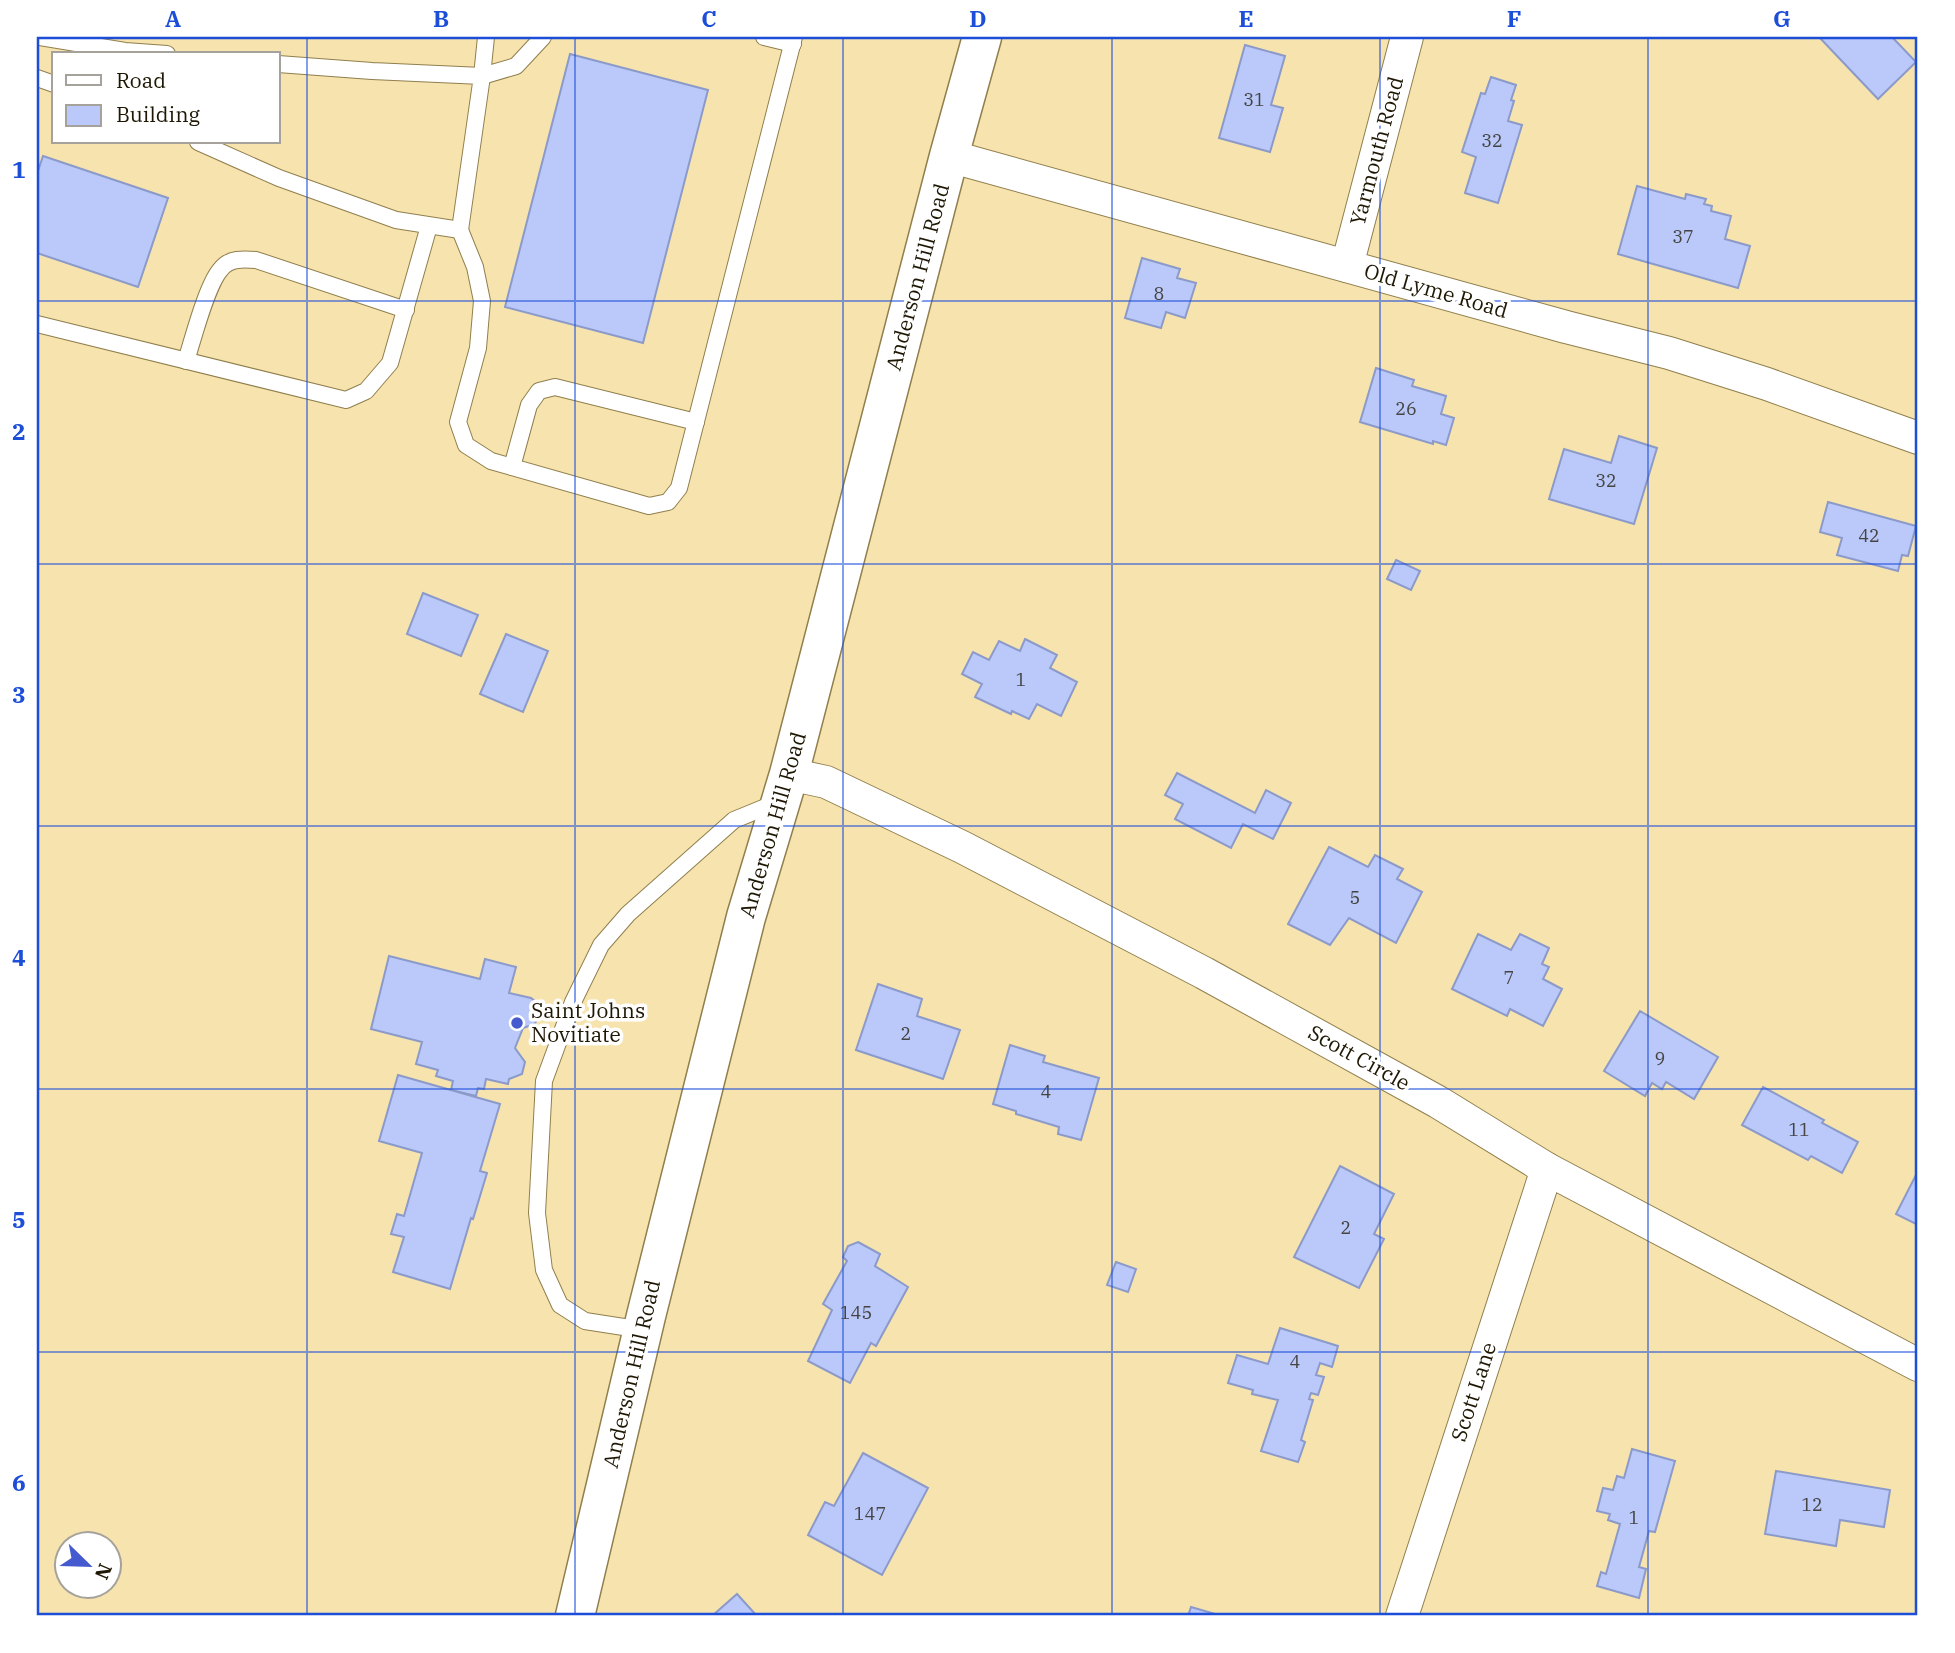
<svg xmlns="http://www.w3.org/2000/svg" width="1955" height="1653" font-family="'IBM Plex Serif',serif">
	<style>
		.building { fill: #bac9fa; stroke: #8b9ac9; stroke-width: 2 }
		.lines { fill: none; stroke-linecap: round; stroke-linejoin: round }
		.service-casing { stroke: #907f4d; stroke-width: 18 }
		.minor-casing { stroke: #907f4d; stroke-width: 34 }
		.secondary-casing { stroke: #907f4d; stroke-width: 41 }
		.service { stroke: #fff; stroke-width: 16 }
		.minor { stroke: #fff; stroke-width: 32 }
		.secondary { stroke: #fff; stroke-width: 38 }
		.grid { fill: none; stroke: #1d4ed8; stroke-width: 2; stroke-opacity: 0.55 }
		.poi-dot { fill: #455ace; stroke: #fff; stroke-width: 2.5 }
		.labels { text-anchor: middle; stroke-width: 7; stroke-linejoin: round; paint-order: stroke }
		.number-label { font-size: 18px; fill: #454442 }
		.street-label { font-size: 21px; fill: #1e1704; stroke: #fff }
		.poi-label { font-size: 21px; fill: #1e1704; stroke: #fff; text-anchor: start }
		.neatline { fill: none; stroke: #1d4ed8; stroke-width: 2.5 }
		.grid-label { font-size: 23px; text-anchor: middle; font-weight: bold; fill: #1d4ed8 }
	</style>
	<rect width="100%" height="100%" fill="#f6e3ae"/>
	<!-- building -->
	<g class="building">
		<path d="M1819 37H1892L1916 62 1878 99Z"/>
		<path d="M1245 45 1285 56 1271 105 1283 108 1270 152 1219 138Z"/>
		<path d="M570 54 708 90 643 343 505 307Z"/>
		<path d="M1491 77 1516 85 1511 100 1514 101 1508 121 1522 125 1498 203 1465 193 1476 157 1462 152 1481 93 1485 94Z"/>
		<path d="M43 156 168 198 138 287 37 253V174Z"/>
		<path d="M1637 186 1685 199 1686 194 1706 199 1704 204 1712 206 1711 211 1731 216 1725 239 1750 246 1738 288 1618 254Z"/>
		<path d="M1142 258 1180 269 1177 278 1196 283 1185 318 1166 312 1161 328 1125 318Z"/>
		<path d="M1376 368 1414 380 1412 386 1446 396 1441 414 1454 418 1446 445 1433 441V444L1360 422Z"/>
		<path d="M1619 436 1657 448 1634 524 1549 499 1564 449 1611 463Z"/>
		<path d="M1828 502 1916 526 1908 556 1902 555 1898 571 1837 555 1842 538 1820 532Z"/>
		<path d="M1396 560 1420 571 1411 590 1387 579Z"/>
		<path d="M423 593 478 615 461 656 407 634Z"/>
		<path d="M506 634 548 651 523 712 480 694Z"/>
		<path d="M1025 639 1057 655 1050 668 1077 682 1061 716 1037 704 1029 719 1012 711 1011 714 975 697 982 684 962 674 973 652 989 660 999 641 1020 651Z"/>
		<path d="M1177 773 1255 813 1266 790 1291 803 1273 839 1243 824 1231 848 1175 819 1183 804 1165 795Z"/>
		<path d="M1329 847 1368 867 1375 855 1403 869 1397 879 1422 892 1396 943 1349 918 1330 945 1288 924Z"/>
		<path d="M1478 934 1511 950 1520 934 1549 948 1542 964 1549 967 1543 979 1562 989 1543 1026 1510 1009 1507 1016 1452 989Z"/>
		<path d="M389 956 480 979 485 959 516 967 509 993 531 998 541 1006 535 1024 523 1028 515 1048 525 1062 522 1074 509 1079 508 1084 486 1079 484 1089 478 1088 476 1096 451 1090 453 1081 436 1076 438 1070 416 1064 422 1042 371 1029Z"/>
		<path d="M878 984 922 999 917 1016 960 1030 943 1079 856 1050Z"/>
		<path d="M1640 1011 1718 1057 1694 1099 1666 1082 1662 1089 1652 1083 1645 1096 1604 1071Z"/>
		<path d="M1010 1045 1045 1056 1043 1062 1099 1078 1081 1140 1058 1134 1059 1127 1016 1114V1111L993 1104Z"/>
		<path d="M398 1075 500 1104 480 1171 487 1173 473 1219 471 1218 450 1289 393 1272 404 1237 391 1234 397 1214 404 1216 422 1153 379 1141Z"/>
		<path d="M1763 1087 1824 1120 1822 1123 1858 1142 1842 1173 1811 1156 1808 1160 1742 1125Z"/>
		<path d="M1340 1166 1394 1194 1374 1234 1384 1239 1359 1288 1294 1257Z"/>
		<path d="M1917 1173H1918V1225L1896 1214Z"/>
		<path d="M858 1242 880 1254 875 1266 908 1287 876 1346 871 1343 850 1383 808 1361 832 1310 823 1304 847 1261 843 1257 848 1246Z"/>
		<path d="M1116 1262 1136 1269 1128 1292 1107 1285Z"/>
		<path d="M1280 1328 1338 1346 1332 1367 1320 1363 1316 1375 1324 1377 1318 1395 1311 1393 1309 1399 1313 1400 1301 1440 1305 1442 1298 1462 1261 1451 1278 1400 1252 1394 1253 1390 1228 1383 1237 1355 1268 1364Z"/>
		<path d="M1632 1449 1675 1461 1655 1532 1649 1531 1639 1567 1646 1569 1639 1598 1597 1586 1601 1572 1606 1574 1620 1524 1608 1520 1610 1514 1597 1511 1603 1488 1613 1490 1617 1476 1624 1478Z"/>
		<path d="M863 1453 928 1488 882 1575 808 1535 825 1502 834 1506Z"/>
		<path d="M1776 1471 1890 1490 1884 1527 1840 1520 1836 1546 1765 1534Z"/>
		<path d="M737 1594 757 1616H712Z"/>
		<path d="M1191 1607 1222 1616H1188Z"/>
	</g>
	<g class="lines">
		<!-- service casing -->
		<g class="service-casing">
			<g id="service">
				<path d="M40 37 125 51 167 54"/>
				<path d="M486 37 482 76 516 66 543 37"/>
				<path d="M764 37 793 44"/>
				<path d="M37 78 54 84"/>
				<path d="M198 142 279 178 396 220 460 230 482 76 372 71 278 64"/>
				<path d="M460 230 475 267 482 301 478 348 458 422 466 445 491 461 649 506 668 502 679 488 794 37"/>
				<path d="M37 324 346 400 366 391 390 363 429 226"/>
				<path d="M186 361C193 339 207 284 221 269 229 258 244 259 256 260L406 310"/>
				<path d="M512 467 529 405 539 391 555 387 696 422"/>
				<path d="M643 1330 585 1321 560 1305 544 1270 537 1213 544 1081 573 1002 601 945 628 914 734 820 778 802"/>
			</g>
		</g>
		<!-- minor casing -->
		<g class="minor-casing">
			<g id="minor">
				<path d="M949 156 1566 327 1669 353 1767 384 1918 438"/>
				<path d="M1347 266 1407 37"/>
				<path d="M789 774 826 782 962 847 1204 973 1438 1102 1547 1169 1918 1365"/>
				<path d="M1402 1616 1547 1169"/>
			</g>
		</g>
		<!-- secondary casing -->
		<g class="secondary-casing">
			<path id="secondary" d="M575 1616 646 1316 746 917 789 774 949 156 982 37"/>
		</g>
		<!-- service -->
		<use href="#service" class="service"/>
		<!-- minor -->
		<use href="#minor" class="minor"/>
		<!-- secondary -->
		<use href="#secondary" class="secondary"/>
	</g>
	<!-- grid -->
	<path class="grid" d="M307 37V1616M575 37V1616M843 37V1616M1112 37V1616M1380 37V1616M1648 37V1616M37 301H1918M37 564H1918M37 826H1918M37 1089H1918M37 1352H1918"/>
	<!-- markers -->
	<circle class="poi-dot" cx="517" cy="1023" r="7"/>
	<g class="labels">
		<!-- number labels -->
		<g class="number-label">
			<text x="1254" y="106">31</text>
			<text x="1492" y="147">32</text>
			<text x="1683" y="243">37</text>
			<text x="1159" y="300">8</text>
			<text x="1406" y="415">26</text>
			<text x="1606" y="487">32</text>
			<text x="1869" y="542">42</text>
			<text x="1021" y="686">1</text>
			<text x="1355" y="904">5</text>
			<text x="1509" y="984">7</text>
			<text x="906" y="1040">2</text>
			<text x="1660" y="1065">9</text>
			<text x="1046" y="1098">4</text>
			<text x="1799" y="1136">11</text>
			<text x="1346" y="1234">2</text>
			<text x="856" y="1319">145</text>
			<text x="1295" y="1368">4</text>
			<text x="1812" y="1511">12</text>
			<text x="870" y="1520">147</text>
			<text x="1634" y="1524">1</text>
		</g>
		<!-- street labels -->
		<g class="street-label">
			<text transform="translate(1377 151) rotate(-75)" y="7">Yarmouth Road</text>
			<text transform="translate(918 277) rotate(-75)" y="7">Anderson Hill Road</text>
			<text transform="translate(1436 291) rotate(16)" y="7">Old Lyme Road</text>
			<text transform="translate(773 825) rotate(-74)" y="7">Anderson Hill Road</text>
			<text transform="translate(1359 1058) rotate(29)" y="7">Scott Circle</text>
			<text transform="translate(632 1374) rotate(-77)" y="7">Anderson Hill Road</text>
			<text transform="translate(1474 1392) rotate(-72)" y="7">Scott Lane</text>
		</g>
		<!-- poi labels -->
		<g class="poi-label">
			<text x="531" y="1018">Saint Johns<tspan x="531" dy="24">Novitiate</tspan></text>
		</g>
	</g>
	<!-- border -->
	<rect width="1955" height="1653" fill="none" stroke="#ffffff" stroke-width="77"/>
	<!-- legend -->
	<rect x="52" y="52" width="228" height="91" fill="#ffffff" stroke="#a5a29b" stroke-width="2"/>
	<rect x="66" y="75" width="35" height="10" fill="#ffffff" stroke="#a5a29b" stroke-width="2"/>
	<text x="116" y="88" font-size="21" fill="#1e1704">Road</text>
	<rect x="66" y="105" width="35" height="21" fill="#bac9fa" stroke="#a5a29b" stroke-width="2"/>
	<text x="116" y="122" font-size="21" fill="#1e1704">Building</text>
	<!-- north arrow -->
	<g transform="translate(88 1565) rotate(113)"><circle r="33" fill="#ffffff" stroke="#a5a29b" stroke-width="2"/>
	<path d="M0-5L12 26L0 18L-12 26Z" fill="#455ace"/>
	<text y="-10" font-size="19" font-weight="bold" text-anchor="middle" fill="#1e1704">N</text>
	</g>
	<rect x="38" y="38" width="1878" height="1576" class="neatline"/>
	<g class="grid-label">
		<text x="173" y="27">A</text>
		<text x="441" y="27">B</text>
		<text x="709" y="27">C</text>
		<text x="978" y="27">D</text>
		<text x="1246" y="27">E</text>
		<text x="1514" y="27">F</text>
		<text x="1782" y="27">G</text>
		<text x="19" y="178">1</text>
		<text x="19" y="440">2</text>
		<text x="19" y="703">3</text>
		<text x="19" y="966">4</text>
		<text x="19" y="1228">5</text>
		<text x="19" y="1491">6</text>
	</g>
</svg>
